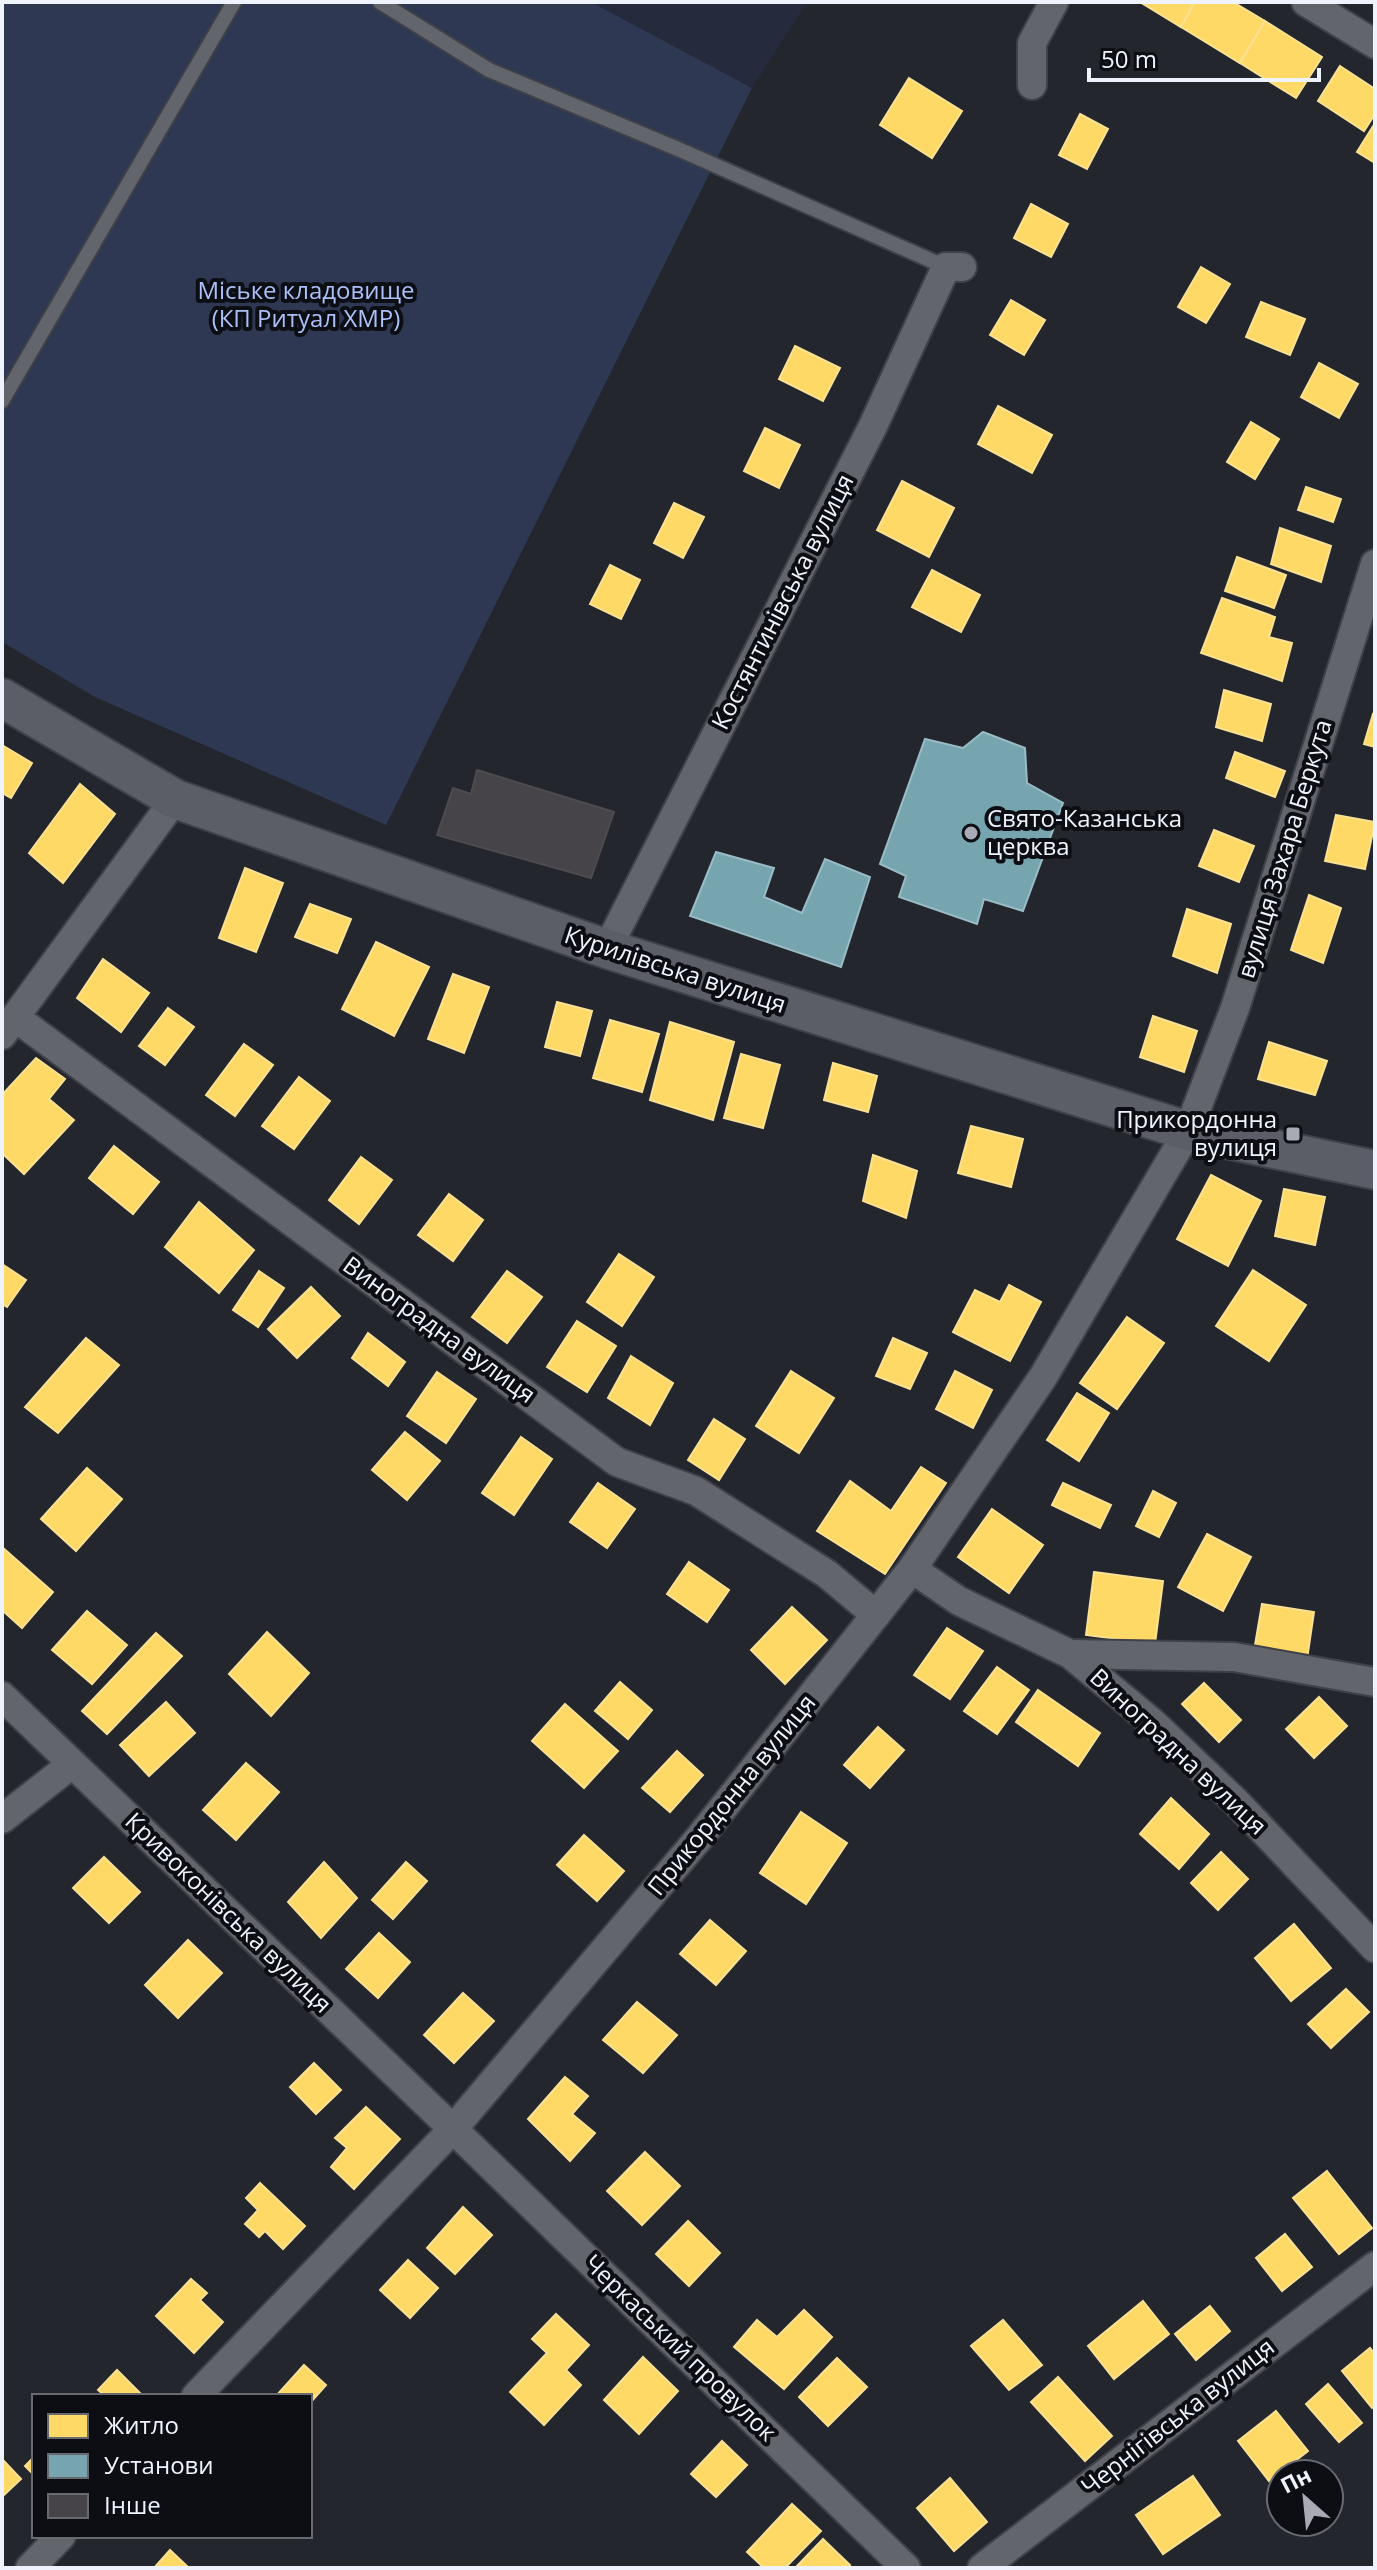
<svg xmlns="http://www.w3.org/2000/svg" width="1377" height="2570" font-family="'Open Sans',sans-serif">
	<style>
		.built { fill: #252b3d }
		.green { fill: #2f3853 }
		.homes { fill: #ffd966; stroke: #fae193; stroke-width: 2 }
		.public { fill: #76a5af; stroke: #9abcc6; stroke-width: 2 }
		.building { fill: #464448; stroke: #4d4b4e; stroke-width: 2 }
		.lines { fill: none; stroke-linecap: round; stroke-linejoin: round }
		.service-casing { stroke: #3f4148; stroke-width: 18 }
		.minor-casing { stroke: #3f4148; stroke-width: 32 }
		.secondary-casing { stroke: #3f4148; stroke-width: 42 }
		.service { stroke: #62656b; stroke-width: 14 }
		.minor { stroke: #62656b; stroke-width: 28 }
		.secondary { stroke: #5b5e67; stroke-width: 38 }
		.poi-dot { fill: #a8abb5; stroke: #0c0e14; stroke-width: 3 }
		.labels { text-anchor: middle; stroke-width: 8; stroke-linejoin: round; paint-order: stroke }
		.park-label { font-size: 24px; fill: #abbff8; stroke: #0c0e14 }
		.street-label { font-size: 24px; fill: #eff3fd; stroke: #0c0e14 }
		.poi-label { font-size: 24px; fill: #eff3fd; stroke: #0c0e14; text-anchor: start }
	</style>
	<rect width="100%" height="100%" fill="#24262e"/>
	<!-- built -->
	<path class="built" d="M591 2H807L752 88Z"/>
	<!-- green -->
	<path class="green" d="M2 2H591L752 88 386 825 95 697 2 642Z"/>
	<!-- homes -->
	<g class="homes">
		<path d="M1140 2H1195L1181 27Z"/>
		<path d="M1195 2H1233L1265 21 1240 63 1181 27Z"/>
		<path d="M1265 21 1322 57 1296 98 1240 63Z"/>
		<path d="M1340 66 1375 89V114L1364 131 1318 101Z"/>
		<path d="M909 78 962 111 932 158 880 125Z"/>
		<path d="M1080 114 1108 129 1087 169 1059 155Z"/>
		<path d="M1375 123V163L1357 152Z"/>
		<path d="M1031 204 1068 224 1051 257 1014 238Z"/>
		<path d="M1201 267 1230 284 1206 323 1178 307Z"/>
		<path d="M1011 300 1045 320 1024 355 990 335Z"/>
		<path d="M1261 302 1305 319 1290 355 1246 337Z"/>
		<path d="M795 346 840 368 823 401 779 379Z"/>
		<path d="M1319 363 1358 384 1339 418 1301 397Z"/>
		<path d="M998 406 1052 435 1032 473 978 444Z"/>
		<path d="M1251 422 1279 439 1255 479 1227 462Z"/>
		<path d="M765 428 800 445 779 488 744 471Z"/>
		<path d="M902 481 954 508 929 557 877 530Z"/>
		<path d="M1306 487 1341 499 1333 522 1298 510Z"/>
		<path d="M674 503 704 517 683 558 654 543Z"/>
		<path d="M1280 528 1331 546 1321 582 1271 564Z"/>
		<path d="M1237 557 1286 575 1274 608 1225 591Z"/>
		<path d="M610 565 640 580 621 619 590 604Z"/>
		<path d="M932 570 980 595 961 632 912 607Z"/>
		<path d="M1222 598 1275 617 1269 637 1292 643 1282 681 1201 653Z"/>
		<path d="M1224 690 1271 704 1262 741 1216 727Z"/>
		<path d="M1373 714 1375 715V747L1364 744Z"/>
		<path d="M2 745 32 763 11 798 2 793Z"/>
		<path d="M1235 752 1285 771 1275 797 1226 778Z"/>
		<path d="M80 784 115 814 63 883 29 853Z"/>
		<path d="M1336 815 1375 822 1365 869 1325 861Z"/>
		<path d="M1214 830 1254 846 1239 882 1199 866Z"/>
		<path d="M245 868 283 883 256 952 219 938Z"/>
		<path d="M1309 895 1341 908 1323 963 1291 950Z"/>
		<path d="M310 904 351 919 337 953 295 937Z"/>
		<path d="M1187 909 1231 924 1217 973 1173 956Z"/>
		<path d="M376 942 429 967 394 1036 342 1009Z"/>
		<path d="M103 959 149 993 121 1032 77 998Z"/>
		<path d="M453 974 489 987 464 1053 428 1039Z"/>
		<path d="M557 1002 592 1011 580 1056 545 1047Z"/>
		<path d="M168 1008 194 1027 165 1065 139 1046Z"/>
		<path d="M1153 1016 1197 1031 1184 1072 1140 1057Z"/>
		<path d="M610 1020 659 1034 642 1092 593 1078Z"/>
		<path d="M670 1022 734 1042 713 1120 650 1100Z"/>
		<path d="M1269 1042 1327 1061 1315 1095 1258 1079Z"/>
		<path d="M244 1044 273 1065 235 1116 206 1095Z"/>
		<path d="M741 1054 780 1065 763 1128 724 1118Z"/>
		<path d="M36 1058 65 1079 49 1099 74 1120 24 1174 2 1153V1095Z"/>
		<path d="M833 1063 877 1076 868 1112 824 1100Z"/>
		<path d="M299 1077 330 1101 294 1149 262 1126Z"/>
		<path d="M971 1126 1023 1139 1011 1187 958 1173Z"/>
		<path d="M114 1146 159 1182 133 1214 89 1178Z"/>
		<path d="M873 1155 917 1171 906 1218 863 1201Z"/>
		<path d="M361 1157 392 1180 359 1224 329 1200Z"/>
		<path d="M1211 1175 1261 1201 1228 1266 1177 1239Z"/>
		<path d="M1284 1189 1325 1197 1315 1245 1275 1236Z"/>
		<path d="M449 1194 483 1220 453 1261 418 1235Z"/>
		<path d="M199 1202 254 1250 219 1293 165 1247Z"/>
		<path d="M619 1254 654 1277 622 1326 587 1302Z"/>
		<path d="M2 1264 26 1280 7 1307 2 1304Z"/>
		<path d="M1253 1270 1306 1305 1269 1361 1216 1326Z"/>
		<path d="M259 1271 284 1288 258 1327 233 1310Z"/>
		<path d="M507 1271 542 1297 507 1343 472 1317Z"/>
		<path d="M1009 1285 1041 1302 1010 1361 953 1332 975 1290 1000 1302Z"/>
		<path d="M311 1287 340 1316 297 1358 268 1329Z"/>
		<path d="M1127 1317 1164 1343 1117 1409 1080 1383Z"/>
		<path d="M577 1321 616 1346 587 1392 547 1367Z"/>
		<path d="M368 1333 405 1362 388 1386 352 1358Z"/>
		<path d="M86 1338 119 1365 58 1433 25 1407Z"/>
		<path d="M893 1338 927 1353 910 1389 876 1376Z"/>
		<path d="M631 1356 673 1383 650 1425 608 1398Z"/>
		<path d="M791 1371 834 1398 799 1453 756 1426Z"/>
		<path d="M955 1371 992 1390 973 1428 936 1409Z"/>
		<path d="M437 1372 476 1399 446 1443 407 1416Z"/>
		<path d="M1077 1393 1109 1413 1079 1461 1047 1440Z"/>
		<path d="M714 1419 745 1439 719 1480 688 1460Z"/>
		<path d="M405 1432 440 1461 407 1500 372 1470Z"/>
		<path d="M521 1437 552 1459 514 1515 482 1493Z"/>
		<path d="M921 1467 946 1483 885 1574 817 1531 850 1481 891 1511Z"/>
		<path d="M87 1468 122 1499 76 1551 41 1519Z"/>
		<path d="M598 1483 635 1509 607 1548 570 1522Z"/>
		<path d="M1063 1483 1111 1505 1100 1528 1052 1505Z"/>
		<path d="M1153 1491 1176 1503 1159 1537 1136 1526Z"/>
		<path d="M992 1509 1043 1545 1009 1593 958 1557Z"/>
		<path d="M1207 1534 1251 1557 1223 1611 1178 1587Z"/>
		<path d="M2 1547 53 1592 22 1628 2 1610Z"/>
		<path d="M689 1562 729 1590 707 1622 667 1594Z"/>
		<path d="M1094 1572 1163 1581 1155 1644 1086 1635Z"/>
		<path d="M1262 1604 1314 1612 1307 1659 1254 1651Z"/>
		<path d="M792 1607 827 1640 785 1684 751 1650Z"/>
		<path d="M87 1611 127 1645 92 1684 52 1650Z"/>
		<path d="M947 1628 983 1651 950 1699 914 1675Z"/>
		<path d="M267 1632 309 1673 271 1716 229 1674Z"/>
		<path d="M156 1633 182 1656 107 1734 82 1711Z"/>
		<path d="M997 1667 1029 1690 997 1734 964 1711Z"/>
		<path d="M620 1682 652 1710 628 1739 595 1711Z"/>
		<path d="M1204 1683 1241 1720 1219 1742 1182 1704Z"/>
		<path d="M1038 1690 1100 1733 1078 1766 1016 1722Z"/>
		<path d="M1319 1697 1347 1726 1314 1758 1286 1729Z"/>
		<path d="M166 1702 195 1733 149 1776 120 1745Z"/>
		<path d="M565 1704 618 1751 584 1788 532 1741Z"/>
		<path d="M878 1727 904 1750 870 1788 844 1765Z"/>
		<path d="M677 1751 703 1775 670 1812 642 1788Z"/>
		<path d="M246 1763 279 1792 236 1840 203 1810Z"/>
		<path d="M1171 1798 1209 1834 1179 1869 1140 1834Z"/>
		<path d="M801 1812 847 1843 806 1904 760 1873Z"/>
		<path d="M584 1835 624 1871 597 1901 557 1865Z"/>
		<path d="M1221 1852 1248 1879 1218 1910 1191 1883Z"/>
		<path d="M104 1857 140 1892 109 1923 73 1888Z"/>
		<path d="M324 1862 357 1898 321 1938 288 1902Z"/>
		<path d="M406 1862 427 1881 393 1919 372 1900Z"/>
		<path d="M710 1920 746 1951 716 1985 680 1954Z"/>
		<path d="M1294 1924 1331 1968 1291 2001 1255 1958Z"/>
		<path d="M379 1933 410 1962 378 1998 346 1969Z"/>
		<path d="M188 1940 222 1973 178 2018 145 1985Z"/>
		<path d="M1346 1989 1369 2012 1331 2048 1308 2024Z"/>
		<path d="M463 1993 494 2021 454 2063 424 2035Z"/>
		<path d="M637 2002 677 2035 643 2073 603 2040Z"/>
		<path d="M314 2063 341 2090 316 2114 290 2087Z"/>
		<path d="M565 2077 588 2096 572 2114 595 2133 570 2161 528 2119Z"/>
		<path d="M366 2107 400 2139 354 2189 331 2167 347 2148 335 2138Z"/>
		<path d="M645 2152 680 2186 642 2225 607 2191Z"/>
		<path d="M1327 2171 1372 2228 1339 2254 1293 2198Z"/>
		<path d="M260 2183 305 2226 283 2249 265 2231 259 2237 245 2224 258 2210 246 2198Z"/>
		<path d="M463 2207 492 2235 455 2274 427 2248Z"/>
		<path d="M688 2221 720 2253 689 2286 656 2254Z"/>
		<path d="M1285 2234 1312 2267 1282 2291 1256 2258Z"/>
		<path d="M408 2260 438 2288 410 2318 380 2290Z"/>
		<path d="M191 2279 207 2293 200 2300 223 2322 194 2353 156 2316Z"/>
		<path d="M1143 2301 1169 2334 1114 2379 1088 2346Z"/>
		<path d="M1210 2306 1230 2331 1196 2360 1175 2334Z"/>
		<path d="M804 2310 832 2337 784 2389 734 2347 757 2320 777 2337Z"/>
		<path d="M556 2314 589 2345 566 2370 581 2385 544 2425 510 2392 547 2353 532 2339Z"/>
		<path d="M1003 2320 1042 2365 1009 2390 971 2346Z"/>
		<path d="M1370 2348 1375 2354V2406L1372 2408 1342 2371Z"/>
		<path d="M643 2357 678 2391 639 2434 604 2400Z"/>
		<path d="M837 2358 867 2387 828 2426 799 2397Z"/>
		<path d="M304 2365 326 2385 310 2403V2396H276Z"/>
		<path d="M117 2370 141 2394 139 2396H105L98 2390Z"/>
		<path d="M1058 2377 1112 2436 1085 2461 1031 2402Z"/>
		<path d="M1328 2384 1362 2423 1339 2442 1306 2404Z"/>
		<path d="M1276 2411 1308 2451 1269 2481 1238 2441Z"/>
		<path d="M722 2441 747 2465 716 2497 691 2474Z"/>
		<path d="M34 2457V2475L25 2466Z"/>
		<path d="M2 2459 21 2479 2 2497Z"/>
		<path d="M1193 2476 1220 2515 1163 2554 1136 2515Z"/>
		<path d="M950 2478 987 2522 954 2551 917 2508Z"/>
		<path d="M792 2504 821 2531 785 2568H764L747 2552Z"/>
		<path d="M823 2539 850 2565 847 2568H795Z"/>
		<path d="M170 2550 189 2568H154Z"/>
	</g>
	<!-- public -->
	<g class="public">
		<path d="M983 732 1025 748 1027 783 1063 803 1023 911 984 899 977 924 899 897 906 876 880 864 925 739 963 748Z"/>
		<path d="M716 852 774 868 764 897 802 913 825 859 870 877 841 967 690 916Z"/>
	</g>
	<!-- building -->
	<path class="building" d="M477 770 614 812 591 878 437 835 453 788 471 794Z"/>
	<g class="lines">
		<!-- service casing -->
		<g class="service-casing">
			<g id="service">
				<path d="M380 2 489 70 678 149 946 267"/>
				<path d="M2 401 234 2"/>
			</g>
		</g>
		<!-- minor casing -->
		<g class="minor-casing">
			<g id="minor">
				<path d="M1306 2 1375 44"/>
				<path d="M1032 85V43L1054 2"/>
				<path d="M607 949 873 426 946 267H962"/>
				<path d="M16 1018 617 1462 696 1491 827 1574 876 1615"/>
				<path d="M2 1035 175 799"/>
				<path d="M912 1569 959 1601 1070 1654 1153 1723 1236 1802 1375 1948"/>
				<path d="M1070 1654 1234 1657 1375 1682"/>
				<path d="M2 1696 453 2129 906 2568"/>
				<path d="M2 1819 72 1764"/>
				<path d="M196 2396 453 2129 700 1837 912 1569 1043 1377 1188 1131 1235 1008 1375 564"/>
				<path d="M30 2568 61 2536"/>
				<path d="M982 2568 1375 2266"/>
			</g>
		</g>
		<!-- secondary casing -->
		<g class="secondary-casing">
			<path id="secondary" d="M2 698 175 799 607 949 1188 1131 1375 1170"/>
		</g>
		<!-- service -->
		<use href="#service" class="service"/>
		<!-- minor -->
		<use href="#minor" class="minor"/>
		<!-- secondary -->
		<use href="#secondary" class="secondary"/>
	</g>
	<!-- markers -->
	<g class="poi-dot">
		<circle cx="971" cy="833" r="8"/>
		<rect x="1285" y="1126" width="16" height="16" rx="4"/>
	</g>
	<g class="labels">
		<!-- park labels -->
		<g class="park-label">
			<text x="306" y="299">Міське кладовище<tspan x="306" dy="28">(КП Ритуал ХМР)</tspan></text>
		</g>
		<!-- street labels -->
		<g class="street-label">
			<text transform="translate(783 602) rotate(-63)" y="8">Костянтинівська вулиця</text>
			<text transform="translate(1285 849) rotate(-73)" y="8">вулиця Захара Беркута</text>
			<text transform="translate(675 970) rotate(18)" y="8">Курилівська вулиця</text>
			<text transform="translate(439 1330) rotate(36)" y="8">Виноградна вулиця</text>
			<text transform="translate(1178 1752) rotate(43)" y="8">Виноградна вулиця</text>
			<text transform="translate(732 1795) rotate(-51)" y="8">Прикордонна вулиця</text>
			<text transform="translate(228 1913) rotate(44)" y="8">Кривоконівська вулиця</text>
			<text transform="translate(680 2348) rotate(44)" y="8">Черкаський провулок</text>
			<text transform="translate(1178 2417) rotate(-38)" y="8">Чернігівська вулиця</text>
		</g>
		<!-- poi labels -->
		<g class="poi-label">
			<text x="987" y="827">Свято-Казанська<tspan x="987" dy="28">церква</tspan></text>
			<text x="1277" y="1128" text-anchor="end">Прикордонна<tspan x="1277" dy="28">вулиця</tspan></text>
		</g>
	</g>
	<!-- border -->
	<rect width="1377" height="2570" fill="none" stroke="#eff3fd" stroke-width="8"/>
	<!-- legend -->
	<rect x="32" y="2394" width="280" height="144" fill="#0c0e14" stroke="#676a71" stroke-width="2"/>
	<rect x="48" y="2414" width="40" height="24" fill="#ffd966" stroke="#676a71" stroke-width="2"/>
	<text x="104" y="2434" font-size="24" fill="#eff3fd">Житло</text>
	<rect x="48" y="2454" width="40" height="24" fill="#76a5af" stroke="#676a71" stroke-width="2"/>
	<text x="104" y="2474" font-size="24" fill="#eff3fd">Установи</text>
	<rect x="48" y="2494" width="40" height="24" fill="#464448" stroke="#676a71" stroke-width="2"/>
	<text x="104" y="2514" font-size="24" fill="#eff3fd">Інше</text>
	<!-- north arrow -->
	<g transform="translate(1305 2498) rotate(333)"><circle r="38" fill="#0c0e14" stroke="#676a71" stroke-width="2"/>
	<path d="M0-6L14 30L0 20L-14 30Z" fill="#a8abb5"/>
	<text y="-12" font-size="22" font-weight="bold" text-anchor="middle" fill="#eff3fd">Пн</text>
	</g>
	<!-- scale -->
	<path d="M1089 68v12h230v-12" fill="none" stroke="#eff3fd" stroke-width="4"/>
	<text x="1101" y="68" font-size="24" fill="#eff3fd" stroke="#0c0e14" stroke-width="6" paint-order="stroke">50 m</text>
</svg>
